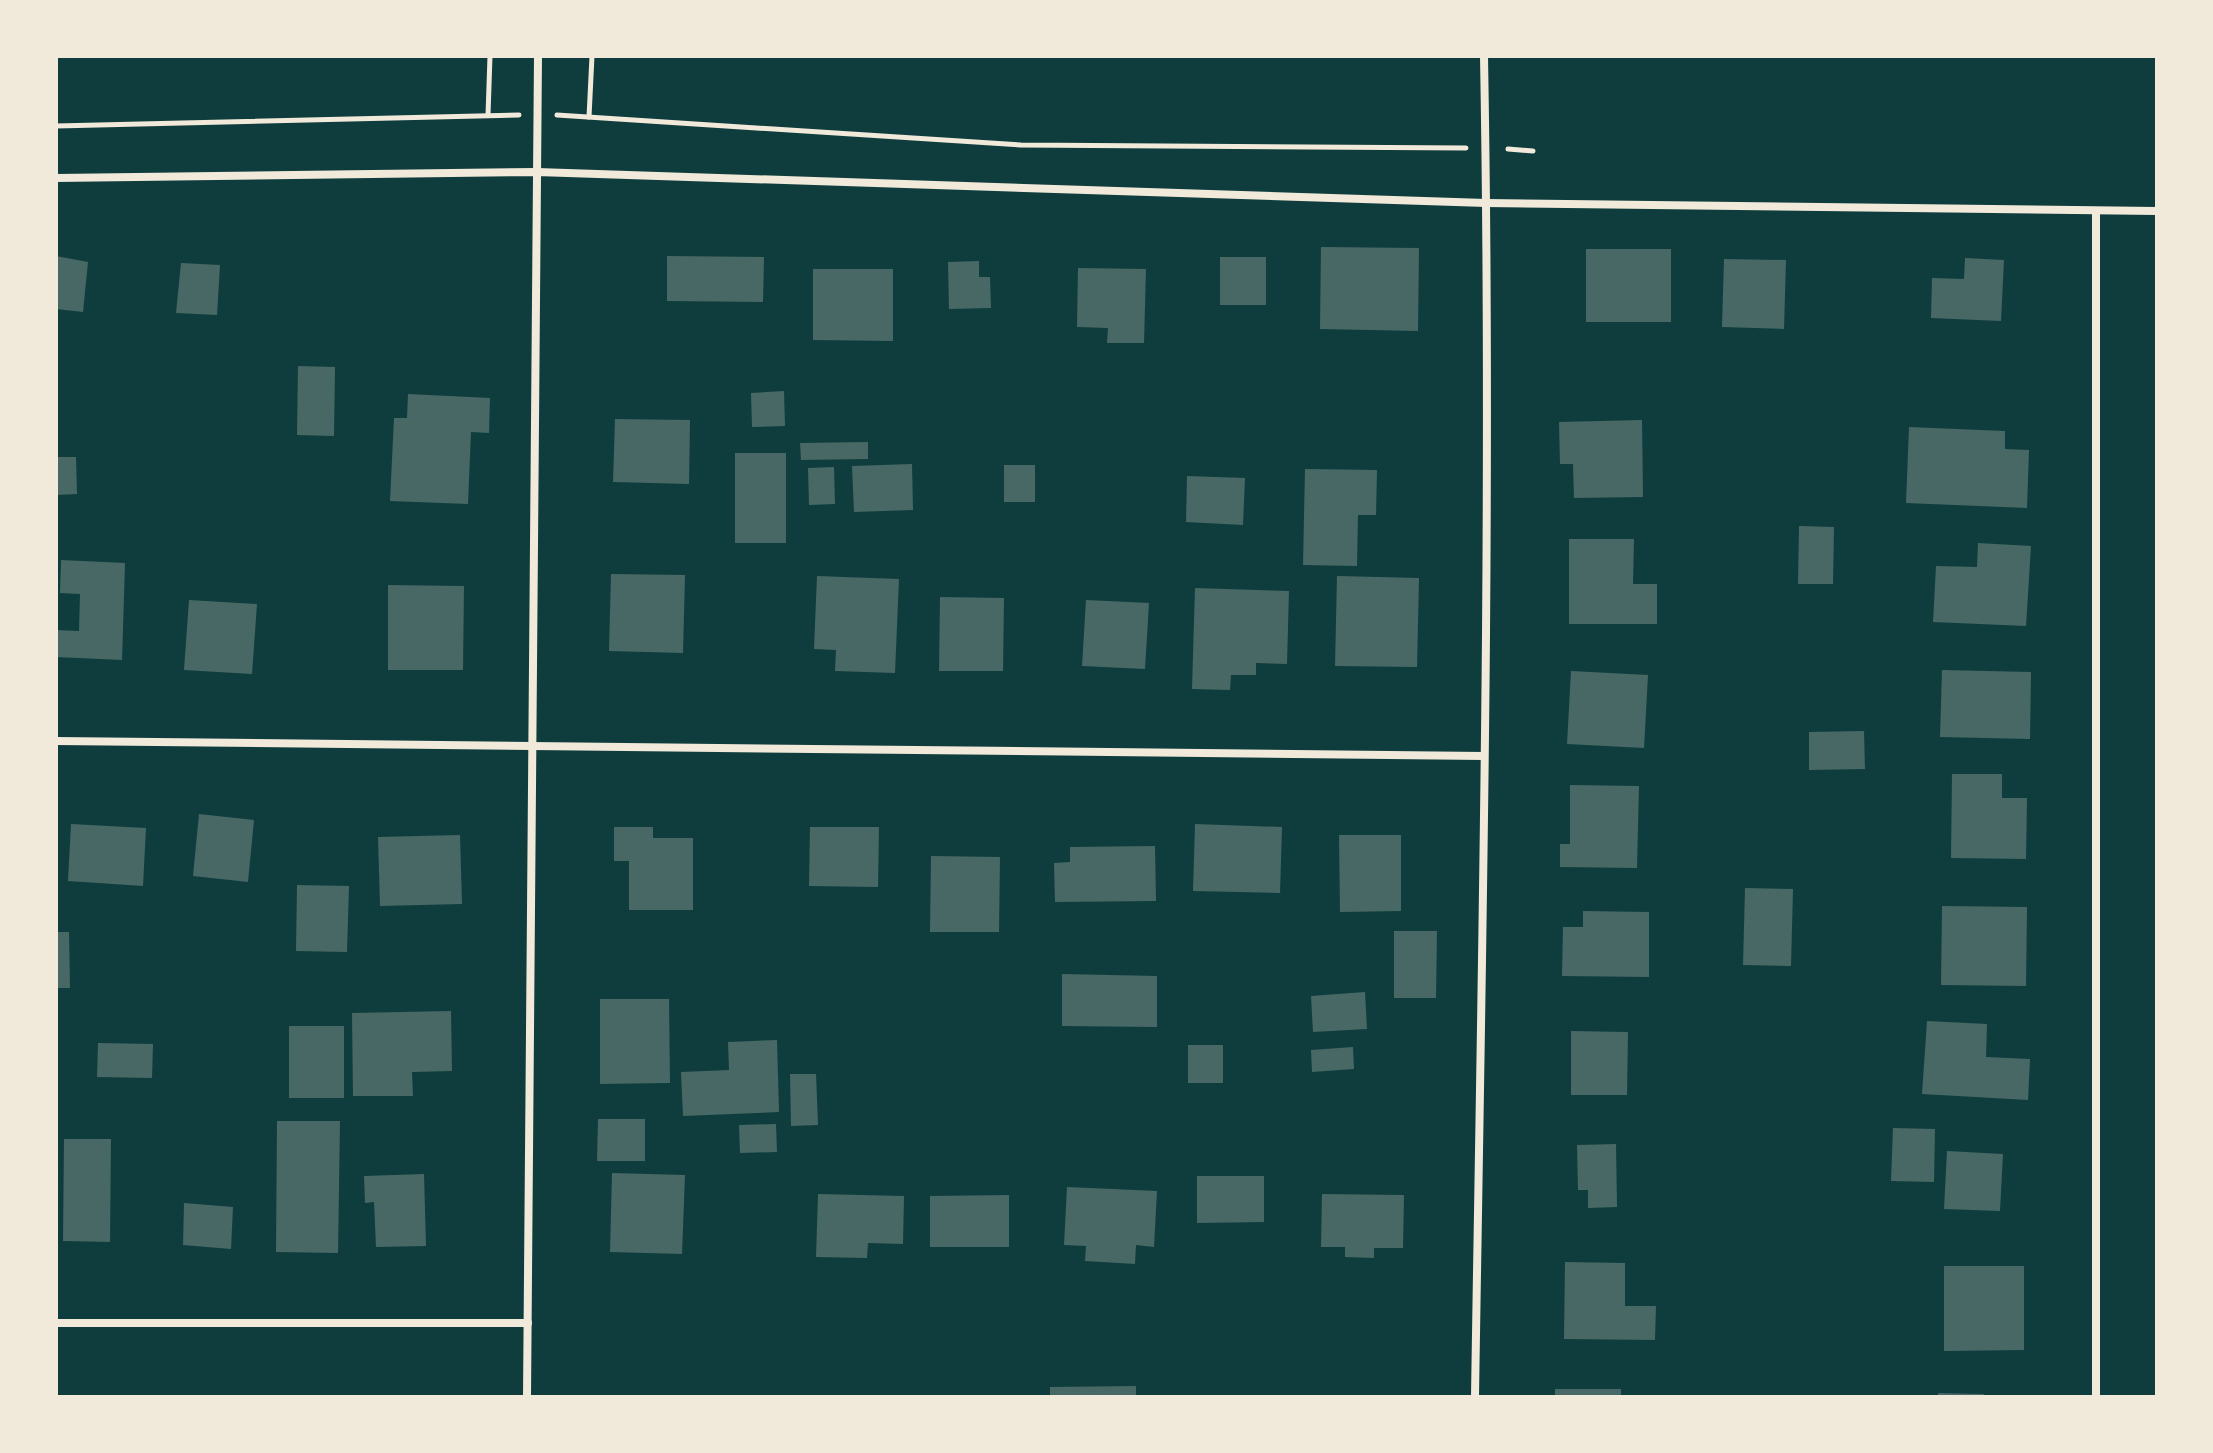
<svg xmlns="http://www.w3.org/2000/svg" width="2213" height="1453" font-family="'Source Sans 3',sans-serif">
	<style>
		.building { fill: #486865 }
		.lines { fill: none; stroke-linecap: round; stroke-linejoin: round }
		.path { stroke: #f1e9da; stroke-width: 5 }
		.minor { stroke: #f1e9da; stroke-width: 8 }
	</style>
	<rect width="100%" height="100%" fill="#0f3d3e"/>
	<!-- building -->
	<g class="building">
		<path d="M1321 247 1419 248 1418 331 1320 329Z"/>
		<rect x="1586" y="249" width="85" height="73"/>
		<path d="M56 256 88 262 83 312 56 309Z"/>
		<path d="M667 256 764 257 763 302 667 301Z"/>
		<rect x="1220" y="257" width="46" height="48"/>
		<path d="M1965 258 2004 260 2001 321 1931 318 1932 278 1964 279Z"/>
		<path d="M1724 259 1786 260 1784 329 1722 327Z"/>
		<path d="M979 261V277H990L991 308 949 309 948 262Z"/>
		<path d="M181 263 220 265 217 315 176 313Z"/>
		<path d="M1078 268 1146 269 1144 343H1107L1108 328 1077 327Z"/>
		<path d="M813 269H893V341L813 340Z"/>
		<path d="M298 366 335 367 334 436 297 435Z"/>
		<path d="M784 391 785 426 752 427 751 393Z"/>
		<path d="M408 394 490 398 489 433 471 432 468 504 390 501 394 418H407Z"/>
		<path d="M615 419 690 420 689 484 613 482Z"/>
		<path d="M1642 420 1643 497 1574 498 1573 464H1560L1559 422Z"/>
		<path d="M1909 427 2005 431V449L2029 450 2027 508 1906 503Z"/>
		<path d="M868 442V459L801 460 800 443Z"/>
		<rect x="735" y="453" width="51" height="90"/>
		<path d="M56 457H76L77 494 56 495Z"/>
		<path d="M912 464 913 510 854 512 852 466Z"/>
		<rect x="1004" y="465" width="31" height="37"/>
		<path d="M834 467 835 504 809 505 808 468Z"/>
		<path d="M1305 469 1377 470 1376 515H1358L1357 566 1303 565Z"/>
		<path d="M1187 476 1245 478 1243 525 1186 522Z"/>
		<path d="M1799 526 1834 527 1833 584H1798Z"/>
		<path d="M1569 539H1634L1633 584H1657V624H1569Z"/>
		<path d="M1978 543 2031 546 2026 626 1933 622 1936 566 1977 567Z"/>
		<path d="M61 560 125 563 122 660 56 657V630L79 631 80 594 60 593Z"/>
		<path d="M611 574 685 575 683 653 609 651Z"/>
		<path d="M817 576 899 579 895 673 835 671 836 650 814 649Z"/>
		<path d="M1337 576 1419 578 1417 667 1335 666Z"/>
		<path d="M388 585 464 586 463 670H388Z"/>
		<path d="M1195 588 1289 591 1287 664 1256 663V675H1231L1230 690 1192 689Z"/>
		<path d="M940 597 1004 598 1003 671H939Z"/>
		<path d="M189 600 257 604 252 674 184 670Z"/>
		<path d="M1086 600 1149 603 1145 669 1082 666Z"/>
		<path d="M1942 670 2031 672 2030 739 1940 737Z"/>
		<path d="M1571 671 1648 675 1644 748 1567 744Z"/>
		<path d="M1864 731 1865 769 1809 770V732Z"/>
		<path d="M1952 774H2002V798H2027L2026 859 1951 858Z"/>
		<path d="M1570 785 1639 786 1637 868 1560 867V844H1570Z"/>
		<path d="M199 814 254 820 248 882 193 876Z"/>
		<path d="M71 824 146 828 143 886 68 881Z"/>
		<path d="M1195 824 1282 827 1280 893 1193 891Z"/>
		<path d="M614 827H653V838H693V910H629V861H614Z"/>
		<path d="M810 827H879L878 887 809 886Z"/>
		<path d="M460 835 462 904 380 906 378 837Z"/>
		<path d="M1339 835H1401V911L1340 912Z"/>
		<path d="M1155 846 1156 901 1055 902 1054 863 1070 862V847Z"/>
		<path d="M931 856 1000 857 999 932H930Z"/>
		<path d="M297 885 349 886 347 952 296 951Z"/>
		<path d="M1745 888 1793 889 1791 966 1743 965Z"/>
		<path d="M1942 906 2027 907 2026 986 1941 985Z"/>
		<path d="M1583 911 1649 912V977L1562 976 1563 927H1583Z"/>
		<path d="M1394 931H1437L1436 998H1394Z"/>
		<path d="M56 932H69L70 988H56Z"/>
		<path d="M1062 974 1157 976V1027L1062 1026Z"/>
		<path d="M1365 992 1367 1029 1313 1032 1311 996Z"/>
		<path d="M600 999H669L670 1083 600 1084Z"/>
		<path d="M451 1011 452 1071 412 1072 413 1096H353L352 1013Z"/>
		<path d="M1927 1021 1987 1024 1986 1057 2030 1059 2028 1100 1922 1094Z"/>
		<rect x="289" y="1026" width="55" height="72"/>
		<path d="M1571 1031 1628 1032 1627 1095H1571Z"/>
		<path d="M777 1040 779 1112 683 1116 681 1072 729 1070 728 1042Z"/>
		<path d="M98 1043 153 1044 152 1078 97 1077Z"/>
		<rect x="1188" y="1045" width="35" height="38"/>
		<path d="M1353 1047 1354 1069 1312 1072 1311 1050Z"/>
		<path d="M790 1074H816L818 1125 791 1126Z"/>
		<path d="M598 1119H645V1161H597Z"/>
		<path d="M277 1121H340L338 1253 276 1252Z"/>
		<path d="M776 1124 777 1152 740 1153 739 1125Z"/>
		<path d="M1893 1128 1935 1129 1934 1182 1891 1181Z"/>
		<path d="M64 1139H111L110 1242 63 1241Z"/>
		<path d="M1616 1144 1617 1207 1588 1208V1190H1578L1577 1145Z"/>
		<path d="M1947 1151 2003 1154 2000 1211 1944 1209Z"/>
		<path d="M612 1173 685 1175 682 1254 610 1252Z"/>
		<path d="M424 1174 426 1246 376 1247 374 1202 365 1203 364 1176Z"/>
		<path d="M1197 1176H1264V1222L1197 1223Z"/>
		<path d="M1067 1187 1157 1191 1154 1247 1136 1245 1135 1264 1085 1261 1086 1246 1064 1245Z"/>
		<path d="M818 1194 904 1196 903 1244 868 1243 867 1258 816 1257Z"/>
		<path d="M1322 1194 1404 1195 1403 1248H1374V1258L1345 1257V1247H1321Z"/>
		<path d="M1009 1195V1247H930V1196Z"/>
		<path d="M184 1203 233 1207 231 1249 183 1245Z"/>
		<path d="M1565 1262 1625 1263V1306H1656L1655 1340 1564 1339Z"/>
		<path d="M1944 1266H2024V1350L1944 1351Z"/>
		<path d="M1136 1386V1397H1050V1387Z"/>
		<rect x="1555" y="1389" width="66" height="8"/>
		<path d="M1938 1393 1984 1394V1397H1938Z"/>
	</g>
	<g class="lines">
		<!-- path -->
		<g class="path">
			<path d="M488 115 490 56"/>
			<path d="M557 115 1021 145 1466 148"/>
			<path d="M589 117 592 56"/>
			<path d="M56 126 519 115"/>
			<path d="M1508 149 1533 151"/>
		</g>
		<!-- minor -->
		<g class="minor">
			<path d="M56 178 537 172 1486 203 2157 211"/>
			<path d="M56 741 1484 756"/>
			<path d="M56 1323H528"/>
			<path d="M527 1397 538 56"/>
			<path d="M1475 1397C1482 950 1492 503 1484 56"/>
			<path d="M2096 1397V211"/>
		</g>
	</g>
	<!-- border -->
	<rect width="2213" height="1453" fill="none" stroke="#f1e9da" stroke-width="116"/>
</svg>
